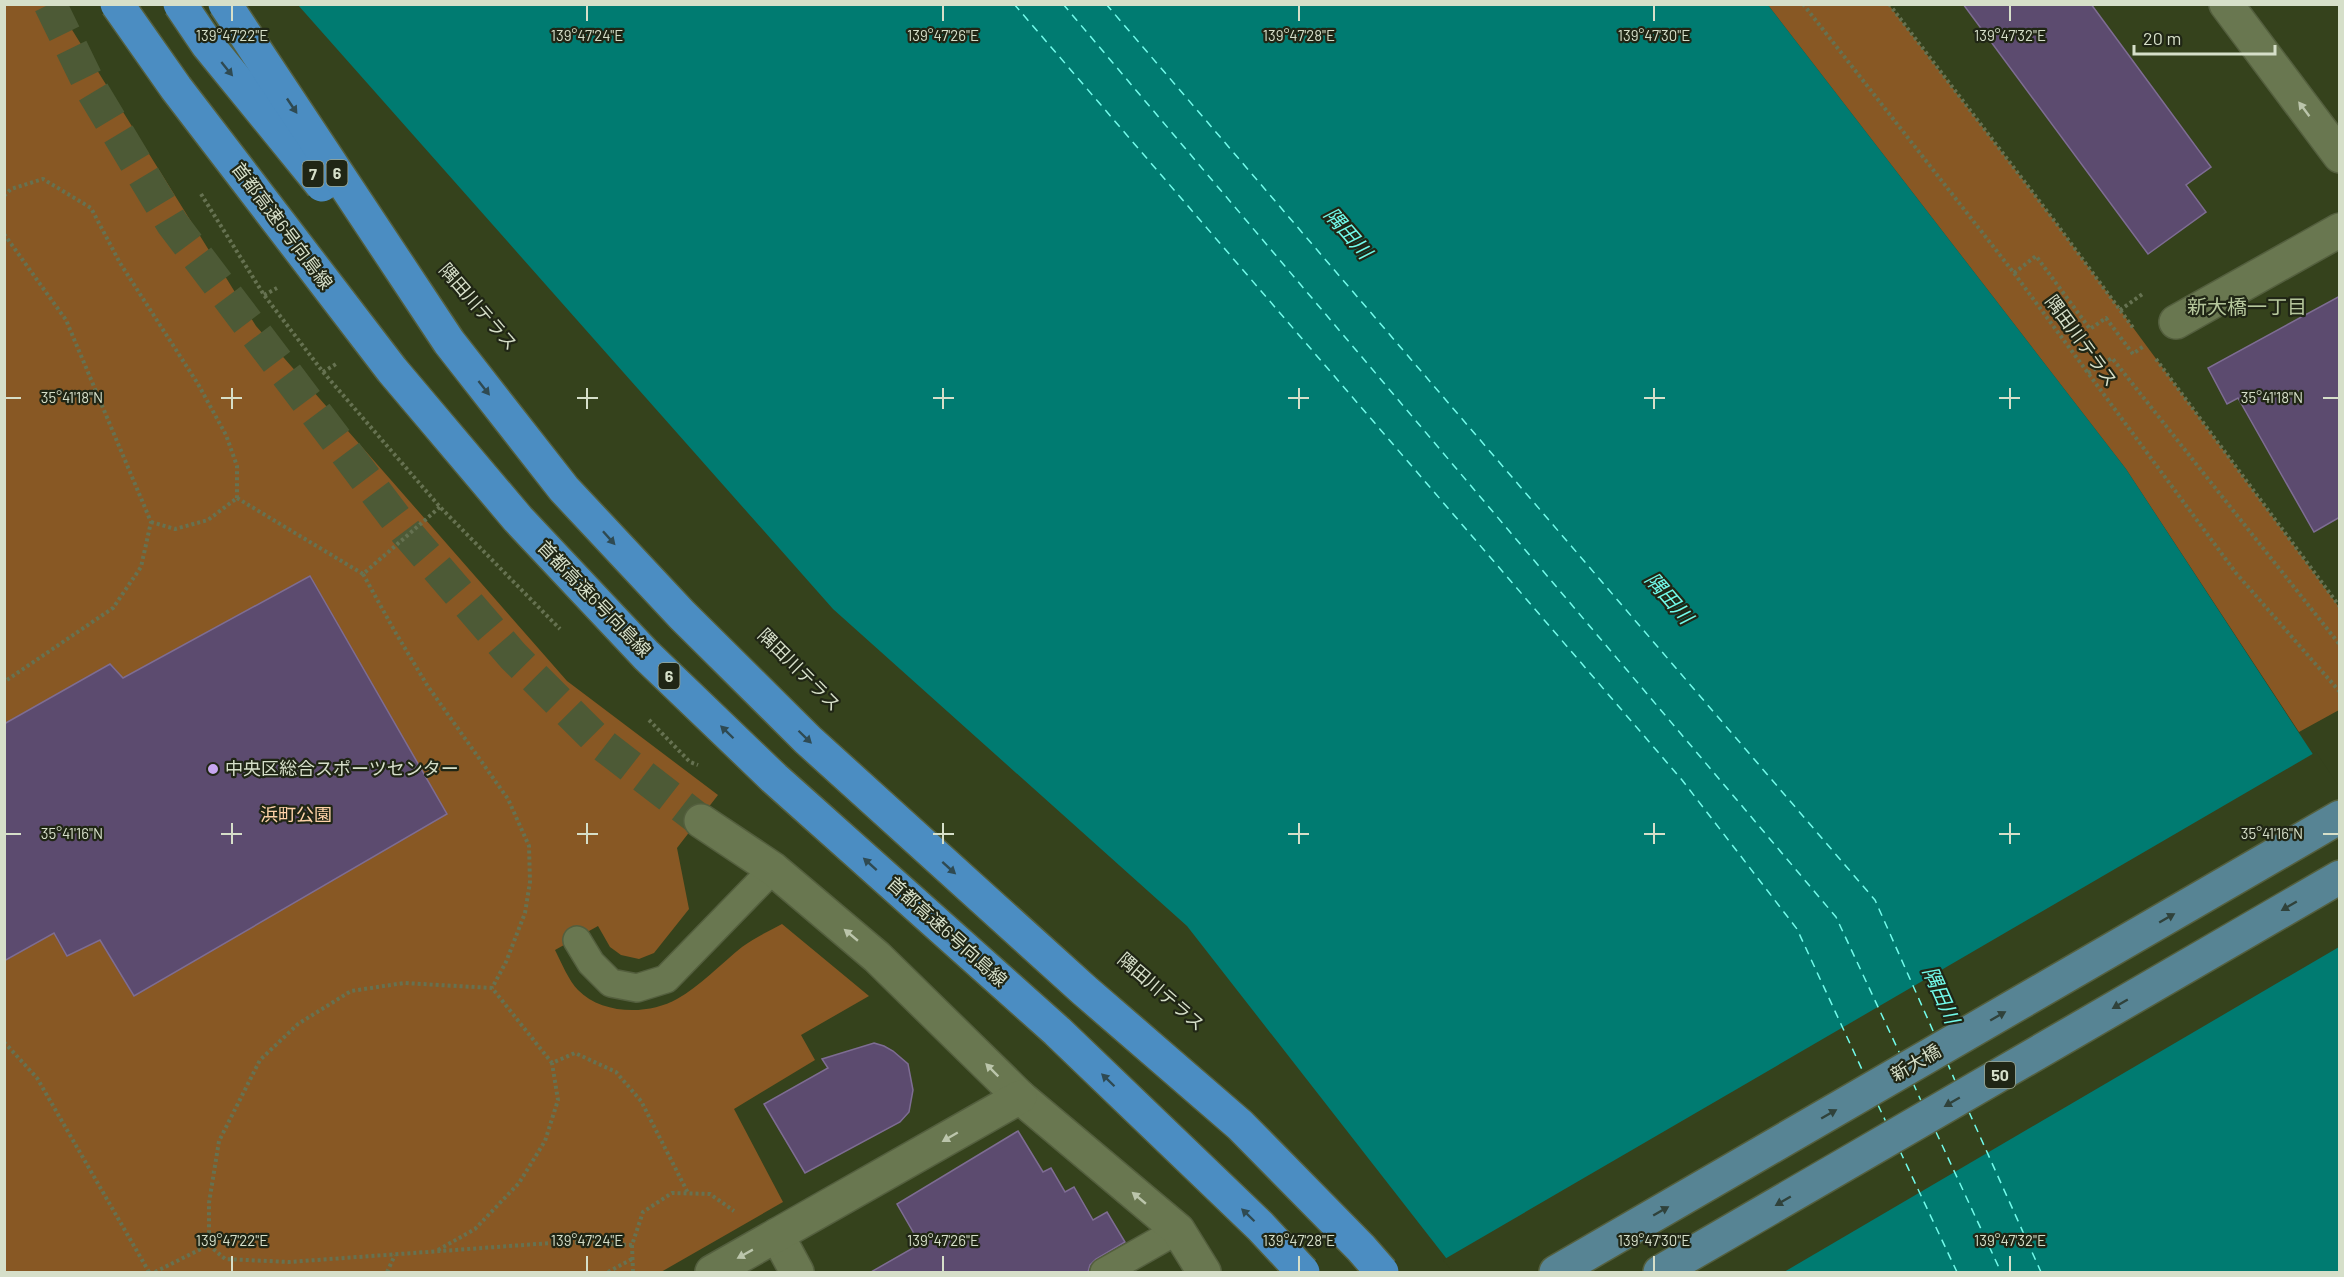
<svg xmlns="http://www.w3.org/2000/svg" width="2344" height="1277" font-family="Barlow,'Noto Sans JP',sans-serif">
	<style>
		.green { fill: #885824 }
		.water { fill: #007b71 }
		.pier { fill: #35421c }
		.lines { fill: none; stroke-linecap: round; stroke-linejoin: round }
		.ferry { stroke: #72fbeb; stroke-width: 1.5; stroke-dasharray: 8 6; stroke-linecap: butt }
		.building { fill: #5c4b6f; stroke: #7e6d93; stroke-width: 1.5 }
		.minor-tunnel { stroke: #4d5a36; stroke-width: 33; stroke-dasharray: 33 16; stroke-linecap: butt }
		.service-casing { stroke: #545f3e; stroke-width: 30 }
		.minor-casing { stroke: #545f3e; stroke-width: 36 }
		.primary-casing { stroke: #545f3e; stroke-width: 36 }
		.path { stroke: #667251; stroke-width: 4; stroke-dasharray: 3 3; stroke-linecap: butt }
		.service { stroke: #697750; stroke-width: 27 }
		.minor { stroke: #697750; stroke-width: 33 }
		.primary { stroke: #578494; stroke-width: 33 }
		.motorway-bridge-casing { stroke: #545f3e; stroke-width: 36; stroke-linecap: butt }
		.motorway-bridge { stroke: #4b8dc2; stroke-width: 33 }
		.oneway { fill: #2f4a52 }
		.oneway2 { fill: #bbc5ab }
		.oneway3 { fill: #30423b }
		.ticks { fill: none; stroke: #d6dfc9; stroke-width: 2 }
		.poi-dot { fill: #c7a6ef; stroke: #202615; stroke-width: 2 }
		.labels { text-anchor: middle; stroke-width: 4.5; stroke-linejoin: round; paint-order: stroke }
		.shield { fill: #202615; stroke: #9fa893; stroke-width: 1.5 }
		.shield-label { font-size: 16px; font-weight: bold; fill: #d6dfc9 }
		.street-label { font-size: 18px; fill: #d6dfc9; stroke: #202615 }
		.poi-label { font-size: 18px; fill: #d6dfc9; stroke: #202615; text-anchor: start }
		.park-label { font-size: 18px; fill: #fed2a8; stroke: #202615 }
		.water-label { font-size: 20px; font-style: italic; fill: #72fbeb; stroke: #202615 }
		.neighbourhood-label { font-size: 20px; fill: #b6c79c; stroke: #202615 }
		.ticks-label { font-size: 15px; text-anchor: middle; fill: #d6dfc9; stroke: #202615; stroke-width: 4.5; stroke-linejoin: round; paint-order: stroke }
	</style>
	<rect width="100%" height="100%" fill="#35421c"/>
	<!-- green -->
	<g class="green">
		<path d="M56 4 256 326 567 681 718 795 677 848 689 909 654 953 639 959 621 955 610 947 598 926 555 950C561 962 569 981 578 990 602 1015 649 1015 677 999 699 987 722 963 742 947 754 938 769 931 782 924L869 996 801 1035 815 1060 734 1109 783 1202 661 1272H5L4 5Z"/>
		<path d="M1768 5H1889L2053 219 2339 607V710L2299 732 2126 469Z"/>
	</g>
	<!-- water -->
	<path class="water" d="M298 5H1768L2126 469 2339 794V1272H1457L1187 926 833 609Z"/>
	<!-- pier -->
	<path class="pier" d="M2316 752 2340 788 2339 947 1784 1272H1453L1443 1260Z"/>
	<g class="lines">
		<!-- ferry -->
		<g class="ferry">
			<path d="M1014 4 1682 780 1797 929 1865 1076"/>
			<path d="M1063 4 1836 917 1900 1054"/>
			<path d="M1106 4 1875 900 1934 1033"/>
			<path d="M1947 1062 1956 1083"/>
			<path d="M1913 1083 1922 1103"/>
			<path d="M1878 1105 1886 1122"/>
			<path d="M1969 1112 2041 1272"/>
			<path d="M1936 1132 2001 1272"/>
			<path d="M1900 1151 1957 1272"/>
		</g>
	</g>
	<!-- building -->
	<g class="building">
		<path d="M1963 4H2091L2211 167 2186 185 2206 212 2148 254Z"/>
		<path d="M2340 296V517L2314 532 2238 398 2227 404 2208 368Z"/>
		<path d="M310 576 447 814 134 996 100 940 67 956 54 933 4 961V724L110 664 123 678Z"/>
		<path d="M874 1043 884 1046 893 1051 908 1064 913 1090 909 1112 900 1122 805 1173 764 1104 828 1068 822 1059Z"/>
		<path d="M1018 1131 1043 1172 1051 1168 1065 1192 1074 1187 1093 1220 1107 1212 1125 1242 1096 1259 1090 1265 1088 1272H871L920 1244 897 1204Z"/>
	</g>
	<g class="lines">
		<!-- minor-tunnel -->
		<path class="minor-tunnel" d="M50 4 92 90 172 223 406 532 513 656 599 742 701 821"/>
		<!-- service casing -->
		<g class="service-casing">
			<g id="service">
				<path d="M577 940 591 963 611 983 637 988 666 979 773 869"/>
				<path d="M1104 1272 1178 1230"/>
			</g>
		</g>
		<!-- minor casing -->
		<g class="minor-casing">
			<g id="minor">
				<path d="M2226 4 2340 156"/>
				<path d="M2176 322 2340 230"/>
				<path d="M701 821 773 869 877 957 1020 1097 1178 1230 1204 1272"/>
				<path d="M777 1235 797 1272"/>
				<path d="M712 1272 1020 1097"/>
			</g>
		</g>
		<!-- primary casing -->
		<g class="primary-casing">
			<g id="primary">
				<path d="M1556 1272 2340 817"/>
				<path d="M1660 1272 2340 877"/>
			</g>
		</g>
		<!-- path -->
		<g class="path">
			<path d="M1803 4 2014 273 2236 573 2340 692"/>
			<path d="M1889 4 2053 219 2134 329"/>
			<path d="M201 194 264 295 323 372 440 507 560 629"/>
			<path d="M4 196 11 189 43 179 91 208 120 263 198 384 226 435 237 466V498"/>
			<path d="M4 234 66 320 151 522 141 567 113 608 4 682"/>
			<path d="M2014 273 2036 256 2090 329 2106 318 2133 354 2145 345"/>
			<path d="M264 295 277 288"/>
			<path d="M2120 310 2144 293"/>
			<path d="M2156 359 2340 607"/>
			<path d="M323 372 336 364"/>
			<path d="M2088 373 2112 358 2340 645"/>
			<path d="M237 498 363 574 440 507"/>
			<path d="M151 522 175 529 208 520 237 498"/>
			<path d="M363 574 394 630 427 685 508 799 529 846 530 882 525 913 506 962 492 988"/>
			<path d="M649 720 690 762 698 765"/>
			<path d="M4 1042 37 1078 149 1272"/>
			<path d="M209 1245 225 1259 289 1262 565 1242 632 1245"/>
			<path d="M438 1250 475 1229 519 1183 545 1141 558 1100 552 1063"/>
			<path d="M155 1272 209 1245V1203L219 1141 260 1060 298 1024 351 991 404 983 492 988 552 1063 575 1053 616 1072 641 1101 688 1193"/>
			<path d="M387 1272 395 1255"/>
			<path d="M608 1272 632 1259"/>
			<path d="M633 1272 632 1245 643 1212 672 1193 710 1194 734 1211"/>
		</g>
		<!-- service -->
		<use href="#service" class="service"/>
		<!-- minor -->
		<use href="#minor" class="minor"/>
		<!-- primary -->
		<use href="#primary" class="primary"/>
		<!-- motorway-bridge casing -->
		<g class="motorway-bridge-casing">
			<g id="motorway-bridge">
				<path d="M117 4 176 88 392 370 518 519 646 655 774 778 1057 1031 1260 1226 1303 1272"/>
				<path d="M180 4 207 44 322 185"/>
				<path d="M225 4 449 342 564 489 682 615 808 740 1084 990 1240 1125 1361 1248 1382 1272"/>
			</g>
		</g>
		<!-- motorway-bridge -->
		<use href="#motorway-bridge" class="motorway-bridge"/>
	</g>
	<!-- one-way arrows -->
	<defs><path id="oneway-solid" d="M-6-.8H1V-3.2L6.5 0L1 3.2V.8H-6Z" transform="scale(1.5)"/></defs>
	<g class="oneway">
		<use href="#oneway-solid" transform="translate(227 69) rotate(51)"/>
		<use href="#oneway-solid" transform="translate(292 106) rotate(56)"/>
		<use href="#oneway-solid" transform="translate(484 388) rotate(52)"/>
		<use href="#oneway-solid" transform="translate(609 538) rotate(48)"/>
		<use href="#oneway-solid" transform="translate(727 732) rotate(-136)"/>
		<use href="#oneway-solid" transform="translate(805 737) rotate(44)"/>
		<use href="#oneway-solid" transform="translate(870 864) rotate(-138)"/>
		<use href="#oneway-solid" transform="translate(949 868) rotate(42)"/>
		<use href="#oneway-solid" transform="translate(1108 1080) rotate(-136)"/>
		<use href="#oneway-solid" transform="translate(1248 1215) rotate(-136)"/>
	</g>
	<g class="oneway2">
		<use href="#oneway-solid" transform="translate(2304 109) rotate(-127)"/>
		<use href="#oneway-solid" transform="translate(851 935) rotate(-140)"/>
		<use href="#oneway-solid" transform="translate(992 1070) rotate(-135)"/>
		<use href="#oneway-solid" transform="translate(950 1137) rotate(150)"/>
		<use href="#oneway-solid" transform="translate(1139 1198) rotate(-140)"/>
		<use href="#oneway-solid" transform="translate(745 1254) rotate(151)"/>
	</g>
	<g class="oneway3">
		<use href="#oneway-solid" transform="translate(2289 906) rotate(150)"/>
		<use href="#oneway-solid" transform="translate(2167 918) rotate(-30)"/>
		<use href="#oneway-solid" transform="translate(2120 1004) rotate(150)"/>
		<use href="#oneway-solid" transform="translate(1998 1016) rotate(-30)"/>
		<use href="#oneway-solid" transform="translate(1952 1102) rotate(150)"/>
		<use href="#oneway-solid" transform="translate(1829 1114) rotate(-30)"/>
		<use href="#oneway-solid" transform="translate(1783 1201) rotate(150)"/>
		<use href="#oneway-solid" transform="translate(1661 1211) rotate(-30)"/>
	</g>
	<!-- ticks -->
	<path class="ticks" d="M232 6V21M587 6V21M943 6V21M1299 6V21M1654 6V21M2010 6V21M232 388V409M587 388V409M943 388V409M1299 388V409M1654 388V409M2010 388V409M6 398H21M221 398H242M577 398H598M933 398H954M1288 398H1309M1644 398H1665M1999 398H2020M2323 398H2338M232 823V844M587 823V844M943 823V844M1299 823V844M1654 823V844M2010 823V844M6 834H21M221 834H242M577 834H598M933 834H954M1288 834H1309M1644 834H1665M1999 834H2020M2323 834H2338M232 1256V1271M587 1256V1271M943 1256V1271M1299 1256V1271M1654 1256V1271M2010 1256V1271"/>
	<!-- markers -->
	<circle class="poi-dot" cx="213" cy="769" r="6"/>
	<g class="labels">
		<!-- shield labels -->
		<g class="shield">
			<rect x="326.5" y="160" width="21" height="26" rx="4.5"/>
			<rect x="302.5" y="161" width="21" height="26" rx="4.5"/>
			<rect x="658.5" y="663" width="21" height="26" rx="4.5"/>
			<rect x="1985" y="1062" width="30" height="26" rx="4.5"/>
		</g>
		<g class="shield-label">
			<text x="337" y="179">6</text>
			<text x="313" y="180">7</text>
			<text x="669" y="682">6</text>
			<text x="2000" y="1081">50</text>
		</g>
		<!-- street labels -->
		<g class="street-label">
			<text transform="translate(282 226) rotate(53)" y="6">首都高速6号向島線</text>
			<text transform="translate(478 307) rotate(49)" y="6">隅田川テラス</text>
			<text transform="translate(2081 341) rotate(54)" y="6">隅田川テラス</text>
			<text transform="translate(594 599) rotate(46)" y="6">首都高速6号向島線</text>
			<text transform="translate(799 670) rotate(45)" y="6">隅田川テラス</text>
			<text transform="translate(947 932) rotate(42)" y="6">首都高速6号向島線</text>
			<text transform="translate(1161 992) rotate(41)" y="6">隅田川テラス</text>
			<text transform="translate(1916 1063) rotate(-30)" y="6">新大橋</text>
		</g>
		<!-- poi labels -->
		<g class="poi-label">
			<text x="225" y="775">中央区総合スポーツセンター</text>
		</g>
		<!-- park labels -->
		<g class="park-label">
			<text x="296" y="821">浜町公園</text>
		</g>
		<!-- water labels -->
		<g class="water-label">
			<text transform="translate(1348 233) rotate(49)" y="7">隅田川</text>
			<text transform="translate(1669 598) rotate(49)" y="7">隅田川</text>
			<text transform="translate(1941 995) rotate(66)" y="7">隅田川</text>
		</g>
		<!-- neighbourhood labels -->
		<g class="neighbourhood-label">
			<text x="2247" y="314">新大橋一丁目</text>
		</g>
	</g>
	<g class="ticks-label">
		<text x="232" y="41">139°47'22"E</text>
		<text x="587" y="41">139°47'24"E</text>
		<text x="943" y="41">139°47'26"E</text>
		<text x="1299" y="41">139°47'28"E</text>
		<text x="1654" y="41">139°47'30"E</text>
		<text x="2010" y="41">139°47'32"E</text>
		<text x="72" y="403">35°41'18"N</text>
		<text x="2272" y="403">35°41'18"N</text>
		<text x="72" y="839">35°41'16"N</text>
		<text x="2272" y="839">35°41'16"N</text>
		<text x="232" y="1246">139°47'22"E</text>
		<text x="587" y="1246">139°47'24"E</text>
		<text x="943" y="1246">139°47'26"E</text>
		<text x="1299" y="1246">139°47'28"E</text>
		<text x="1654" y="1246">139°47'30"E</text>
		<text x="2010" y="1246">139°47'32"E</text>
	</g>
	<!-- border -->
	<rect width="2344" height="1277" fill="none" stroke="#d6dfc9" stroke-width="12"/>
	<!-- scale -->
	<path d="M2134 45v9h141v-9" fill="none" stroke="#d6dfc9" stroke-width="3"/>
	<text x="2143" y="45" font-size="18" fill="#d6dfc9" stroke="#202615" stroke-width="4.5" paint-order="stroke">20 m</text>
</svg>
